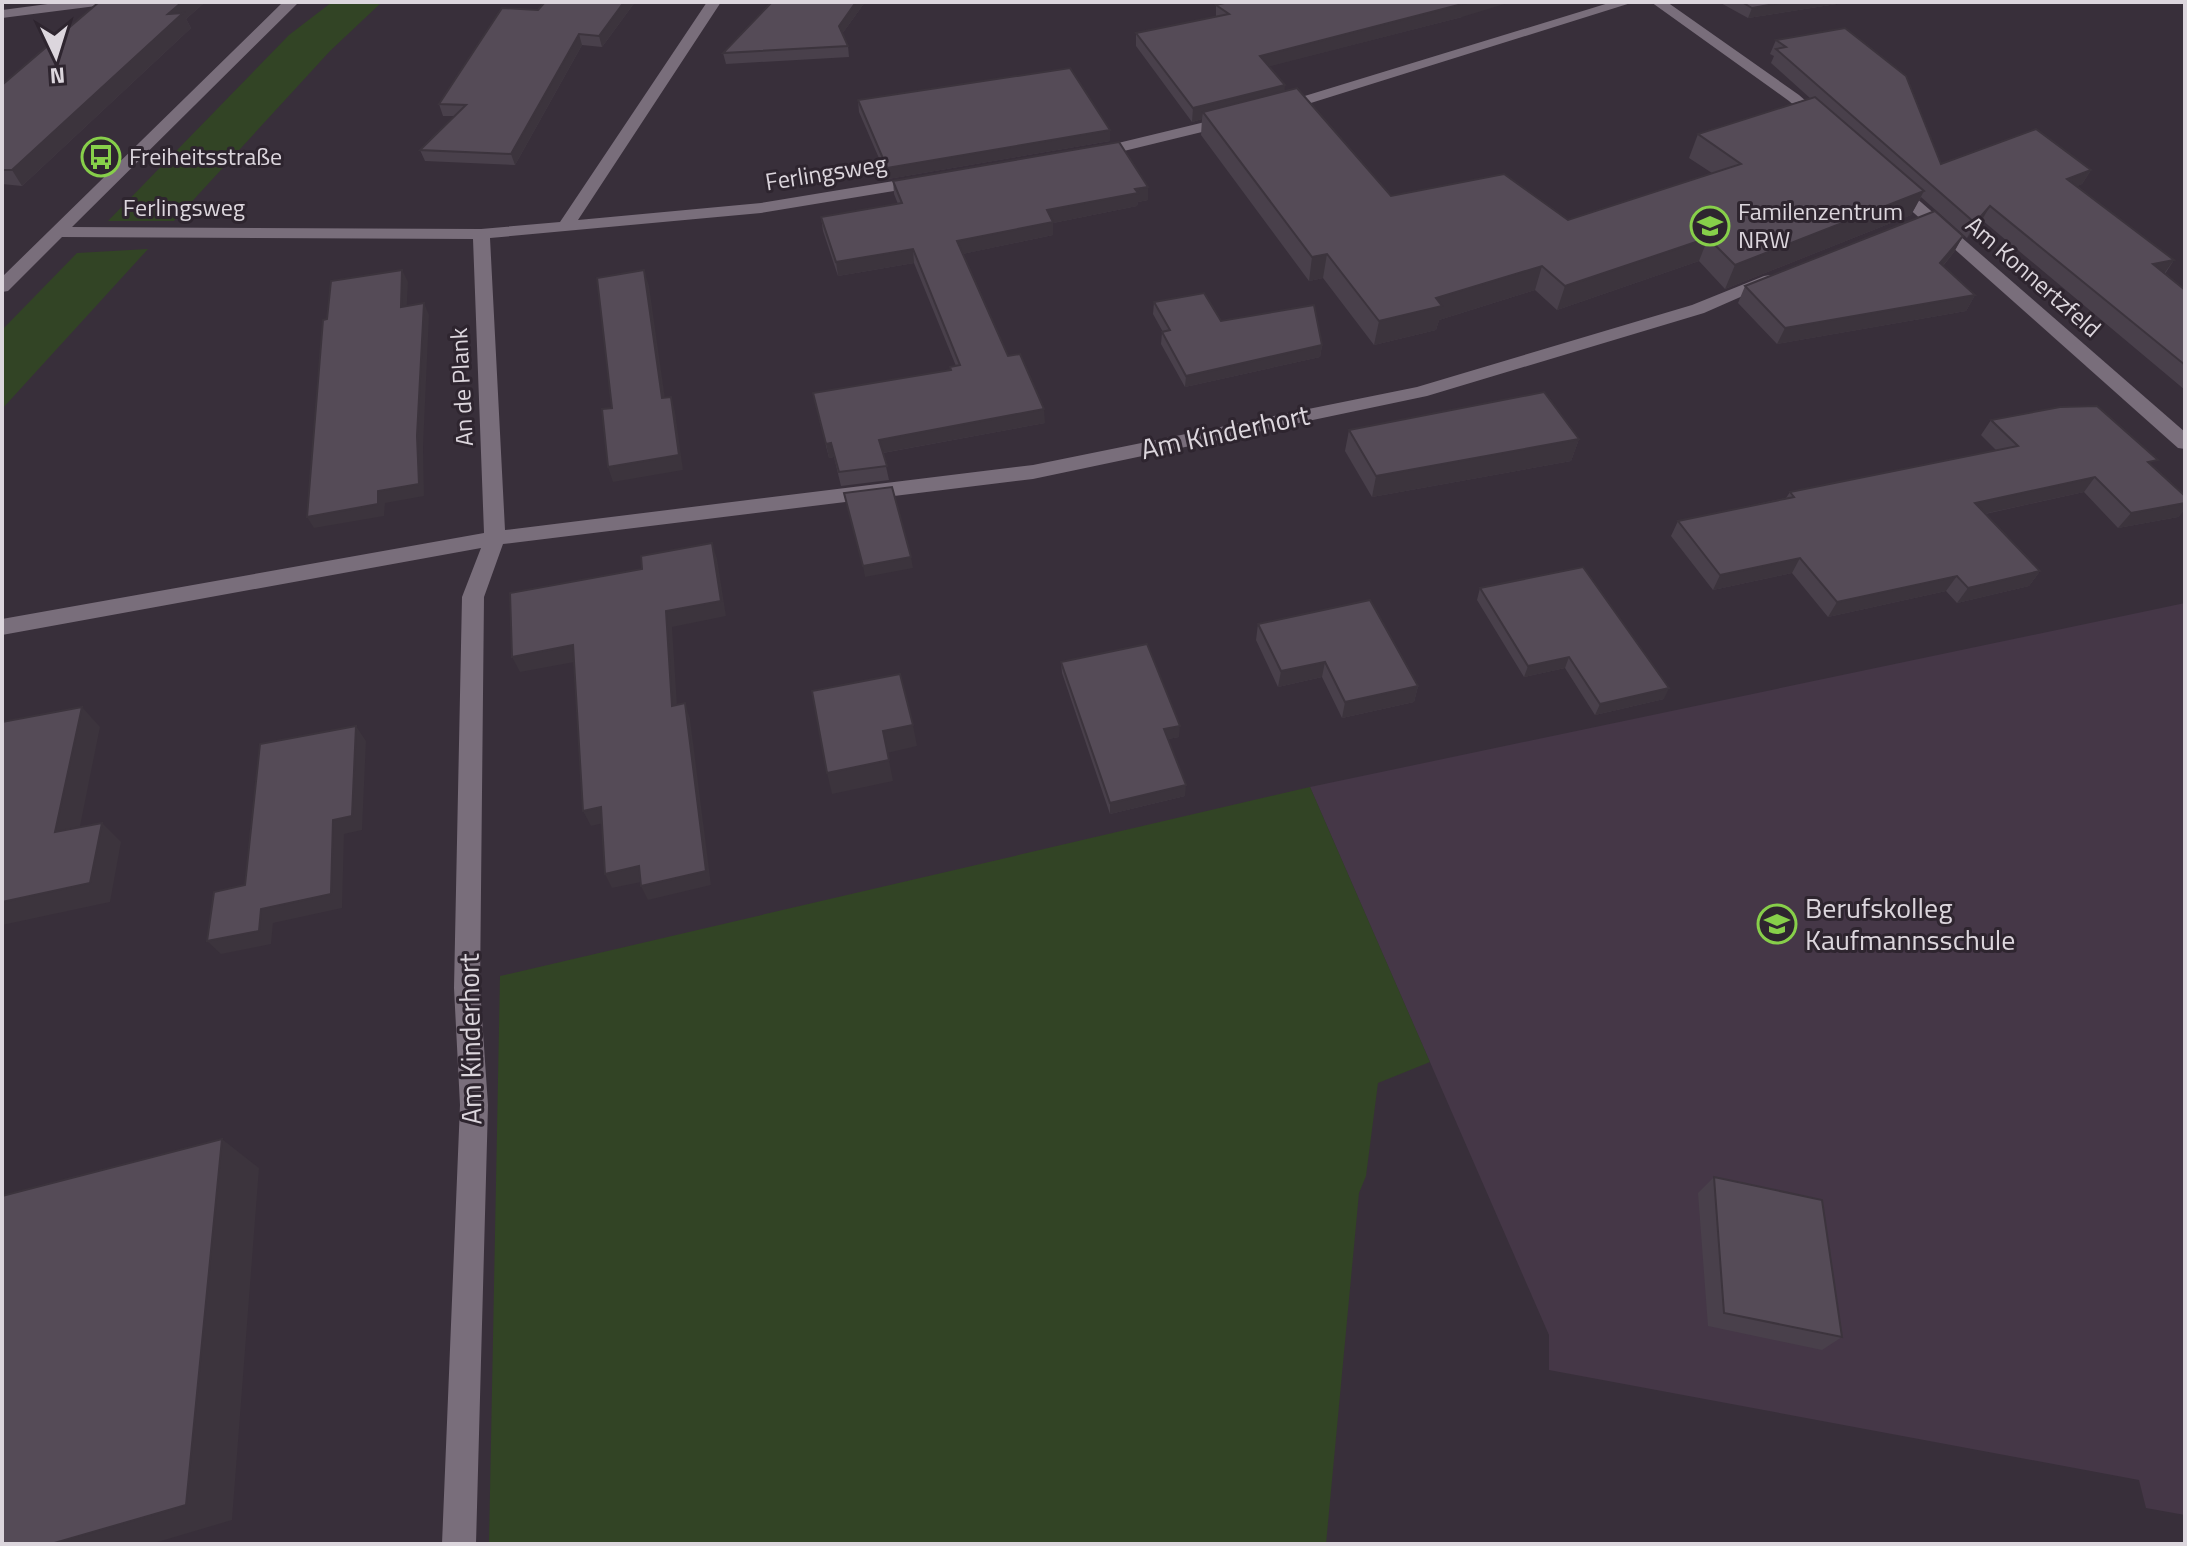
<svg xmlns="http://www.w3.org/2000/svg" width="2187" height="1546" font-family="'Titillium Web',sans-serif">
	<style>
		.built { fill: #453747 }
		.green { fill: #324425 }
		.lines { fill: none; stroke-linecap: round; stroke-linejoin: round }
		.minor { fill: #796e7b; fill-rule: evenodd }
		.wall { fill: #49404b }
		.shaded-wall { fill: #3c343d }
		.building { fill: #554b57; stroke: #3c343d; stroke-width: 2 }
		.labels { text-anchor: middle; stroke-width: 6; stroke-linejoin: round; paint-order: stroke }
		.far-poi-label { font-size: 24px; fill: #dcd6dd; stroke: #2e252f; text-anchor: start }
		.far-street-label { font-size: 24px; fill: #dcd6dd; stroke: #2e252f }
		.street-label { font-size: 28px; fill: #dcd6dd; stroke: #2e252f }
		.poi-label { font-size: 28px; fill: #dcd6dd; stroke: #2e252f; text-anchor: start }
	</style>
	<rect width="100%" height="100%" fill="#382f3a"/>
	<!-- built -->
	<path class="built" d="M2185 603V1515L2146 1508 2139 1480 1549 1370V1335L1310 787Z"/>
	<!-- green -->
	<g class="green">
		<path d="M332 2H382L330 51 174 221H108L289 35Z"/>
		<path d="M148 249 2 409V330L77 253Z"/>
		<path d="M1310 787 1430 1062 1378 1083 1366 1176 1359 1193 1326 1544H489L500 976Z"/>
	</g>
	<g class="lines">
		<!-- minor -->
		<g class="minor">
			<path d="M63 2H103L96 6 2 18V10Z"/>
			<path d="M283 2H299L72 227 481 229 560 222 707 2H721L578 220 761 203 924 176 932 181 924 186 761 213 490 238 505 530 1033 465 1417 387 1692 305 1764 276 1770 275 1779 280 1704 313 1427 396 1033 479 503 544 484 597 480 988 488 1105 476 1544H442L460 1105 454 988 462 597 481 548 2 635V619L484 533 473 239 62 237 8 291 2 292V277Z"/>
			<path d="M1612 2H1634L1282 112 1277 114 1269 109 1272 106Z"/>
			<path d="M1651 2H1667L1799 95 1832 124 1829 127H1819L1789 101Z"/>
			<path d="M1234 115 1242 120 1239 123 1091 159 1083 154 1085 151Z"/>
			<path d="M1893 181 1899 183 2185 432V449L2178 448 1887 189V183Z"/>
		</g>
	</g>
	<!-- wall -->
	<g class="wall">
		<path d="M99 2H205L186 19 191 28 22 186 2 184V85Z"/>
		<path d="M545 2H635L602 47 582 45 515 165 425 161 420 150 455 116H443L439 104Z"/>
		<path d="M772 2H865L842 34 848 46 849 57 726 64 723 53Z"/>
		<path d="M1719 2H1849L1748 18Z"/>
		<path d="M1216 5 1462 17 1269 66 1285 91 1391 196 1568 220 1712 173 1689 158 1698 134 1810 98 1771 63 1774 56 1770 54 1776 40 1941 164 2091 170 2082 184 2077 186 2174 260 2165 274 2185 290V390L1982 220 1967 238 1921 197 1911 215 1725 289 1699 261 1557 310 1535 290 1439 320 1436 330 1374 345 1323 278 1309 281 1201 135 1202 119 1192 122 1136 46V33L1216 17Z"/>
		<path d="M858 100 1110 141 888 179 859 112Z"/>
		<path d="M893 181 1148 187V200L1138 202 1137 206 1053 223V235L962 254 1008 356 1045 423 883 453 889 480 841 486 834 457 829 458 813 393 950 371V367L956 366 914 263 838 276 823 231 821 217 898 204 894 194Z"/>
		<path d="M1963 236 1954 252 1943 266 1975 295 1966 311 1777 344 1738 303 1745 286Z"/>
		<path d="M1154 302 1221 321 1322 345 1320 357 1185 387 1161 344 1162 332H1163L1153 314Z"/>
		<path d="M1991 420 2153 467 2185 496V509L2178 517 2118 528 2084 492 1985 514 2040 571 2029 586 1957 603 1946 591 1828 617 1792 573 1713 590 1671 536 1678 521 1786 498 1790 492 1996 450 1981 435Z"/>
		<path d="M1349 430 1579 439 1571 461 1372 497 1345 451Z"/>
		<path d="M1480 588 1664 699 1595 715 1565 668 1524 677 1477 600Z"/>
		<path d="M1258 624 1418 686 1414 702 1342 718 1322 677 1278 687 1256 640Z"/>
		<path d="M1061 662 1179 737 1168 739 1185 796 1110 814 1062 673Z"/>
		<path d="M1714 1177 1842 1337 1822 1350 1708 1326 1698 1193Z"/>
	</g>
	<!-- shaded-wall -->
	<g class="shaded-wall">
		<path d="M182 2H205L186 19 191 28 22 186 12 170 168 14Z"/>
		<path d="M624 2H635L602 47 599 36Z"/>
		<path d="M856 2H865L840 37 839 26Z"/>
		<path d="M1470 2H1511L1462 17 1259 69 1260 56Z"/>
		<path d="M1786 2H1849L1748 18 1752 8Z"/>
		<path d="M579 34 582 45 515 165 511 154Z"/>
		<path d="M1285 85 1284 99 1203 112 1202 119 1192 122 1193 108Z"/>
		<path d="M1110 130V141L888 179 887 168Z"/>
		<path d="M2091 170 2082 184 2058 194 2067 179Z"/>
		<path d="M1148 187V200L1138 202 1137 206 1053 223V235L958 255 957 241 1047 210Z"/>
		<path d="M1924 191 1911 215 1725 289 1735 265Z"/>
		<path d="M1990 206 1982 220 1967 238 1975 223Z"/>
		<path d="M1963 236 1954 252 1931 280 1940 263Z"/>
		<path d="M1708 238 1699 261 1557 310 1565 286Z"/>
		<path d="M913 249 914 263 838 276 836 262Z"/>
		<path d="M1327 254 1323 278 1309 281 1312 257Z"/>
		<path d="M2174 260 2163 275 2153 264Z"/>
		<path d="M1542 266 1535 290 1439 320 1436 330 1374 345 1379 321 1436 298Z"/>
		<path d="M402 270 408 282 406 319 401 307Z"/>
		<path d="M644 270 649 286 667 413 662 398Z"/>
		<path d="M1975 295 1966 311 1777 344 1785 328Z"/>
		<path d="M424 303 429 315 423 447 424 496 385 503 384 516 314 528 307 517 378 491 417 436Z"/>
		<path d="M1322 345 1320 357 1185 387 1186 376Z"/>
		<path d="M671 397 675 412 683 470 613 482 608 467Z"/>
		<path d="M1044 409 1045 423 882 453 879 440Z"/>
		<path d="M1579 439 1571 461 1372 497 1376 476Z"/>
		<path d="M831 443 834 457 829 458 826 444Z"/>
		<path d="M2095 477 2084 492 1965 518 1975 503Z"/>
		<path d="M2185 503V509L2178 517 2118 528 2131 513Z"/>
		<path d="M712 543 717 559 726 616 672 627 678 721 672 706 666 611Z"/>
		<path d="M911 557 913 568 865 577 863 566Z"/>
		<path d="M1800 558 1792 573 1713 590 1720 575Z"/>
		<path d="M2040 571 2029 586 1957 603 1968 588Z"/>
		<path d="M1957 576 1946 591 1828 617 1837 602Z"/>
		<path d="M573 645 580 661 520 672 512 657Z"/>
		<path d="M1569 657 1565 668 1524 677 1528 666Z"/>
		<path d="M1325 662 1322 677 1278 687 1281 671Z"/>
		<path d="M1418 686 1414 702 1342 718 1345 702Z"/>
		<path d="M1669 688 1664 699 1595 715 1600 704Z"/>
		<path d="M685 703 690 719 711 885 648 900 641 886Z"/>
		<path d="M82 707 100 727 75 851 55 832Z"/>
		<path d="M913 725 917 746 887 753 883 731Z"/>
		<path d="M356 726 366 741 362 830 344 834 342 908 273 923 271 944 221 954 207 941 261 909 333 820Z"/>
		<path d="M1180 726 1179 737 1163 740 1164 729Z"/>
		<path d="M889 760 893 781 832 794 827 773Z"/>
		<path d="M1186 785 1185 796 1110 814V803Z"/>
		<path d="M601 807 608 822 591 826 583 811Z"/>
		<path d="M102 823 121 842 110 902 2 925V902Z"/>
		<path d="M639 866 646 881 612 888 605 874Z"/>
		<path d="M222 1139 259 1168 232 1520 151 1544H51Z"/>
	</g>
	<!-- building -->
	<g class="building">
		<path d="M99 2H182L168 14 183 13 12 170H2V85Z"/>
		<path d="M545 2H624L599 36 579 34 511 154 420 150 466 105 439 104 502 8 538 10Z"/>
		<path d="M772 2H856L839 26 848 46 723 53Z"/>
		<path d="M1229 2H1470L1260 56 1285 85 1193 108 1136 33 1229 14 1216 5Z"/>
		<path d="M1742 2H1786L1752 8Z"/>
		<path d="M1845 28 1906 76 1941 164 2036 129 2091 170 2067 179 2174 260 2153 264 2185 290V365L1990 206 1975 223 1776 49 1786 47 1776 40Z"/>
		<path d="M1070 68 1110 130 887 168 858 100Z"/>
		<path d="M1297 88 1391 196 1504 174 1568 220 1741 164 1698 134 1815 97 1924 191 1735 265 1708 238 1565 286 1542 266 1436 298 1442 306 1379 321 1327 254 1312 257 1203 112Z"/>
		<path d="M1119 142 1148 187 1135 189 1138 193 1047 210 1053 222 957 241 1008 356 1020 354 1044 409 879 440 887 466 839 472 831 443 826 444 813 393 951 370 950 367 960 365 913 249 836 262 821 217 902 203 893 181Z"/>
		<path d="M1935 211 1963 236 1940 263 1975 295 1785 328 1745 286Z"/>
		<path d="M402 270 401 307 424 303 417 436 419 484 378 491V504L307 517 323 320 327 319 331 281Z"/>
		<path d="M644 270 662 398 671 397 679 455 608 467 602 409 612 408 597 278Z"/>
		<path d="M1204 293 1221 321 1314 305 1322 345 1186 376 1162 332 1170 330 1154 302Z"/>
		<path d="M1544 392 1579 439 1376 476 1349 430Z"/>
		<path d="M2097 406 2158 460 2148 462 2185 496V503L2131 513 2095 477 1975 503 2040 571 1968 588 1957 576 1837 602 1800 558 1720 575 1678 521 1794 497 1790 492 2018 446 1991 420 2060 407Z"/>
		<path d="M892 487 911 557 863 566 844 493Z"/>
		<path d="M712 543 721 601 666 611 672 706 685 703 706 871 641 886 639 866 605 874 601 807 583 811 573 645 512 657 510 593 642 569 641 556Z"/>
		<path d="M1583 567 1669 688 1600 704 1569 657 1528 666 1480 588Z"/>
		<path d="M1370 600 1418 686 1345 702 1325 662 1281 671 1258 624Z"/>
		<path d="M1147 644 1180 726 1164 729 1186 785 1110 803 1061 662Z"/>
		<path d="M900 674 913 725 883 731 889 760 827 773 812 691Z"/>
		<path d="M82 707 55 832 102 823 90 883 2 902V722Z"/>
		<path d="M356 726 352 816 333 820 331 894 261 909 259 931 207 941 214 892 245 885 260 744Z"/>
		<path d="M222 1139 186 1505 51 1544H2V1196Z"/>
		<path d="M1714 1177 1822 1200 1842 1337 1724 1313Z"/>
	</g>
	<!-- icons -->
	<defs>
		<g id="bus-ring" transform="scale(2)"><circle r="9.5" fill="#2e252f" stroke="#87cf4a" stroke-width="1.5"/><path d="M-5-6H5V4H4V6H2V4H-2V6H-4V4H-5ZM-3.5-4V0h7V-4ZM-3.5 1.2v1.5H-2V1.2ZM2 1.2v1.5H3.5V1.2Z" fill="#87cf4a"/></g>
		<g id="school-ring" transform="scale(2)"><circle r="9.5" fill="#2e252f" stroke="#87cf4a" stroke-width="1.5"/><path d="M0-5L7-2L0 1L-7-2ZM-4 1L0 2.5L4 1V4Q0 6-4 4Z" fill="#87cf4a"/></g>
	</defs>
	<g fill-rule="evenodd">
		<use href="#bus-ring" x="101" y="157"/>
		<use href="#school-ring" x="1710" y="226"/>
		<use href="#school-ring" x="1777" y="924"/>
	</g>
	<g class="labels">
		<!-- far-poi labels -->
		<g class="far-poi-label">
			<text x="129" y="165">Freiheitsstraße</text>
			<text x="1738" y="220">Familenzentrum<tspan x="1738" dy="28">NRW</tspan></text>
		</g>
		<!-- far-street labels -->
		<g class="far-street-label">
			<text transform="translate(826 173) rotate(-9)" y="8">Ferlingsweg</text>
			<text x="184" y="216">Ferlingsweg</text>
			<text transform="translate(2033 277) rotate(41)" y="8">Am Konnertzfeld</text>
			<text transform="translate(462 387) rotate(-93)" y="8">An de Plank</text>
		</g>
		<!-- street labels -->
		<g class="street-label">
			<text transform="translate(1225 432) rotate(-12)" y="10">Am Kinderhort</text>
			<text transform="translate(470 1039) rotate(-91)" y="10">Am Kinderhort</text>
		</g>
		<!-- poi labels -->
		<g class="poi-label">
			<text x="1805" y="918">Berufskolleg<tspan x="1805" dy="32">Kaufmannsschule</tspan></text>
		</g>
	</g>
	<!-- border -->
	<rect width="2187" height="1546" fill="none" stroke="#dcd6dd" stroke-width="8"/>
	<!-- north arrow -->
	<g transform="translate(56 56) rotate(176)" stroke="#2e252f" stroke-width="6" paint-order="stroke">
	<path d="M0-6L14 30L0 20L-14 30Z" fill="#dcd6dd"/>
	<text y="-12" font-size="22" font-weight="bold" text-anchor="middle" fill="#dcd6dd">N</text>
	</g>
</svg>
